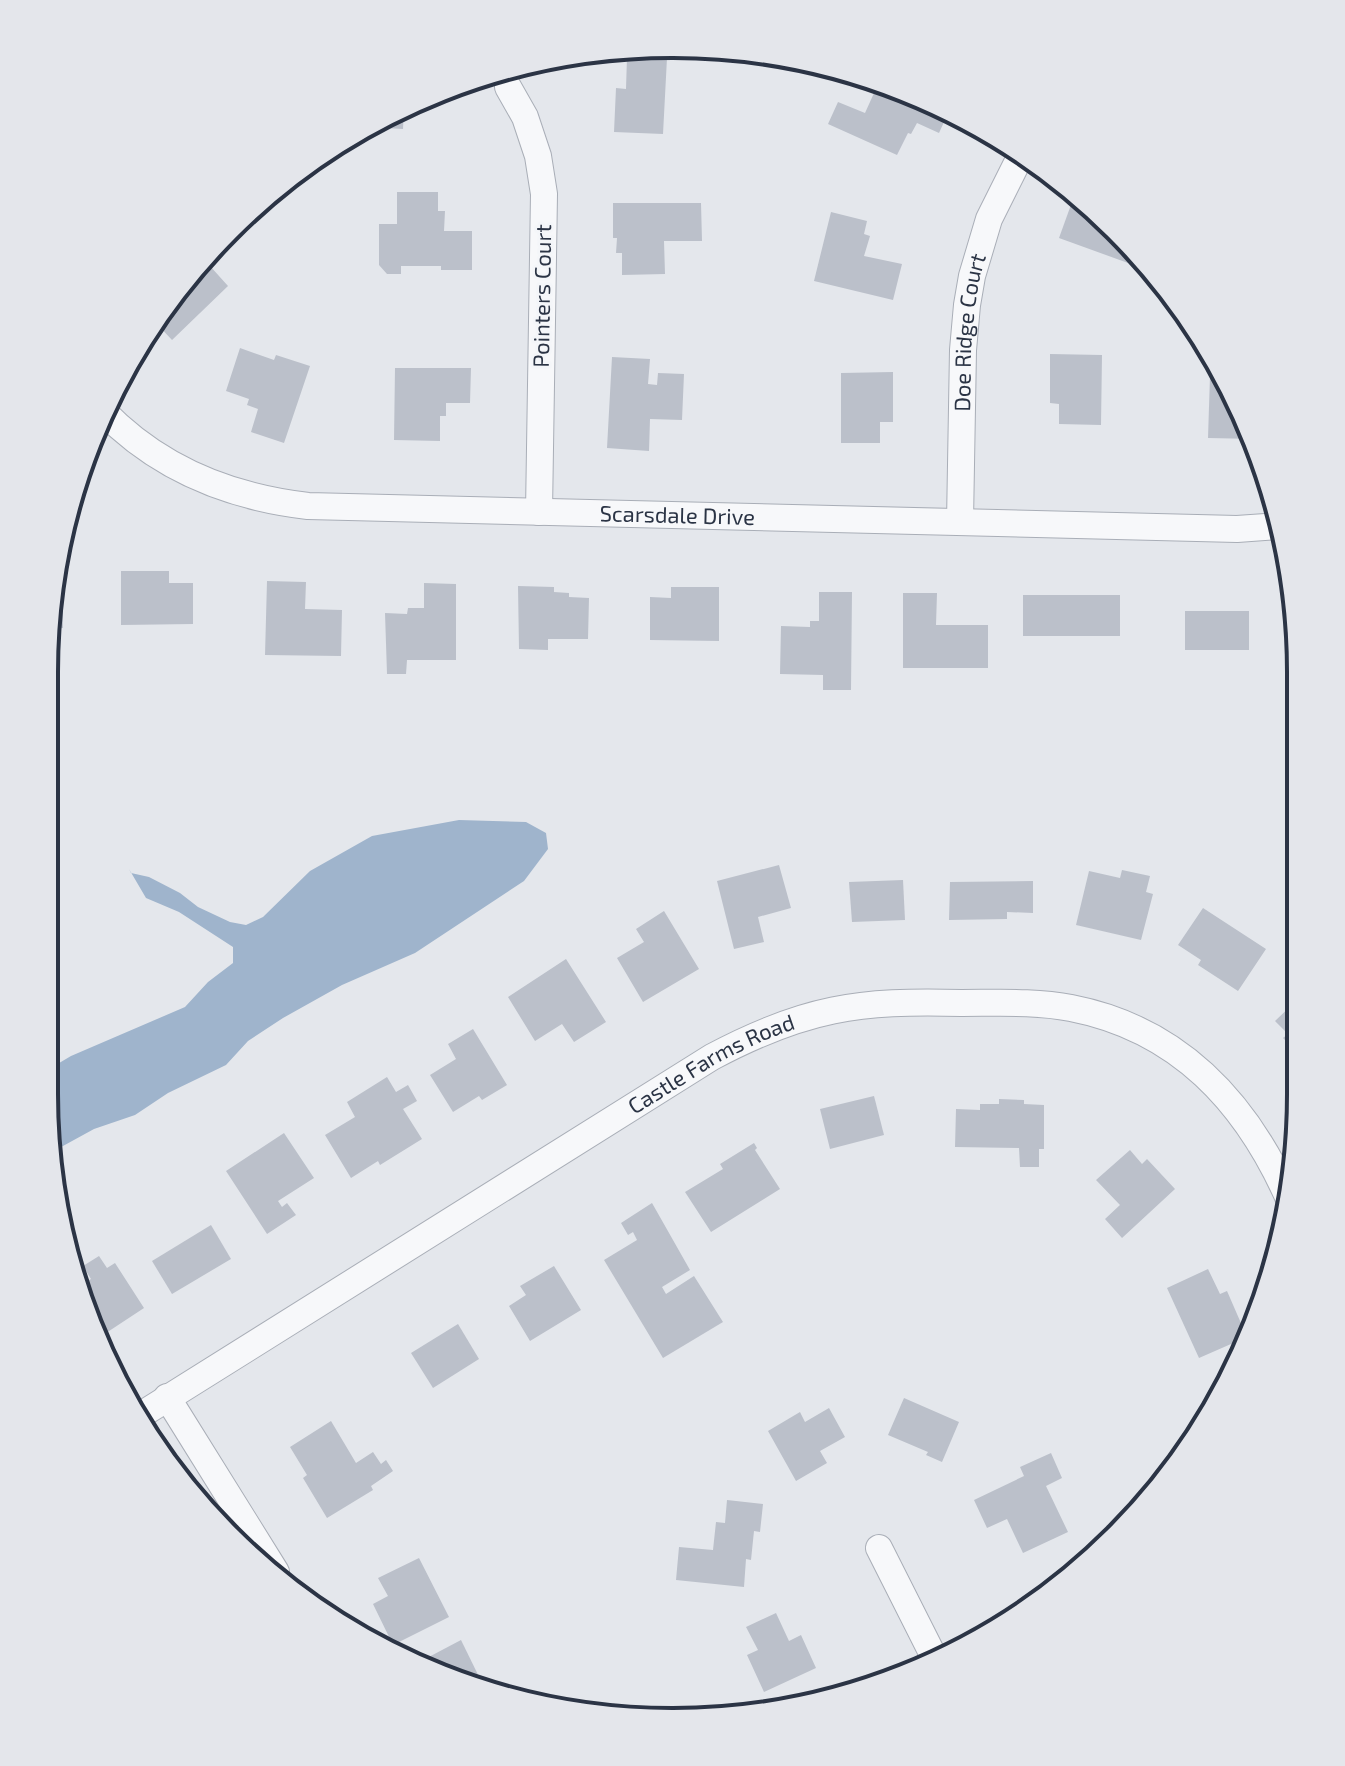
<svg xmlns="http://www.w3.org/2000/svg" width="1345" height="1766" font-family="'Exo 2',sans-serif">
	<style>
		.water { fill: #9fb4cc }
		.building { fill: #bbc0ca }
		.lines { fill: none; stroke-linecap: round; stroke-linejoin: round }
		.street-casing { stroke: #a9aeb7; stroke-width: 28 }
		.street { stroke: #f7f8fa; stroke-width: 26 }
		.labels { text-anchor: middle; stroke-width: 6; stroke-linejoin: round; paint-order: stroke }
		.street-label { font-size: 22px; fill: #2b3445; stroke: #f4f6f9 }
		.rim { fill: none; stroke: #2b3445; stroke-width: 4 }
	</style>
	<rect width="100%" height="100%" fill="#e4e7ec"/>
	<!-- water -->
	<path class="water" d="M459 820 526 822 546 833 548 849 524 881 415 953 342 985 283 1018 248 1041 226 1065 168 1093 135 1115 94 1129 52 1152 44 1094V1072L71 1056 185 1007 208 982 233 963V947L179 912 146 898 129 869 131 873 149 877 180 893 198 907 230 922 246 925 263 917 310 871 372 836Z"/>
	<!-- building -->
	<g class="building">
		<path d="M627 57 667 58 663 134 614 132 616 88 626 89Z"/>
		<path d="M879 82 913 92 949 111 939 133 917 123 911 134 908 133 897 155 828 124 838 102 865 113Z"/>
		<path d="M404 107 403 129 366 127 381 119Z"/>
		<path d="M397 192H438V211H445L444 231H472V270H441V266H401V274H387L379 265V224H397Z"/>
		<path d="M1072 202 1096 211 1117 228 1134 248 1128 263 1059 238Z"/>
		<path d="M613 203H701L702 241H664L665 274 622 275V253H616L617 238H613Z"/>
		<path d="M831 212 867 221 864 234 870 236 864 256 902 264 893 300 814 281Z"/>
		<path d="M210 266 228 286 172 340 158 325 170 313 165 305 174 290 193 272 198 277Z"/>
		<path d="M240 348 274 360 276 355 310 366 284 443 251 432 258 409 247 405 249 399 226 391Z"/>
		<path d="M1050 354 1102 355 1101 425 1059 424V404L1050 403Z"/>
		<path d="M612 357 650 359 648 384 657 385 658 373 684 374 682 420 650 419 649 451 607 448Z"/>
		<path d="M395 368H471L470 403H446V416H440V441L394 440Z"/>
		<path d="M893 372V422H880V443H841V373Z"/>
		<path d="M1210 376H1223L1255 439 1208 438Z"/>
		<path d="M121 571H169V583H193V624L121 625Z"/>
		<path d="M55 574H63V628L46 627Z"/>
		<path d="M267 581 306 582 305 609 342 610 341 656 265 655Z"/>
		<path d="M424 583 456 584V660H407L406 674H387L385 613 407 614 408 608H424Z"/>
		<path d="M518 586 554 587V592L569 593V597L589 598 588 639H548V650L519 649Z"/>
		<path d="M671 587H719V641L650 640V597L671 598Z"/>
		<path d="M819 592H852L851 690H823V675L780 674 781 626 810 627V621H819Z"/>
		<path d="M903 593H937L936 625H988V668H903Z"/>
		<rect x="1023" y="595" width="97" height="41"/>
		<rect x="1185" y="611" width="64" height="39"/>
		<path d="M779 865 791 908 758 917 764 942 734 949 717 881Z"/>
		<path d="M1122 870 1150 876 1146 892 1153 894 1141 940 1076 925 1089 871 1120 878Z"/>
		<path d="M903 880 905 920 852 922 849 882Z"/>
		<path d="M1033 881V913L1007 912V919L949 920 950 882Z"/>
		<path d="M1203 908 1266 949 1238 991 1198 965 1201 960 1178 945Z"/>
		<path d="M664 911 699 969 643 1002 617 958 644 942 636 929Z"/>
		<path d="M566 959 606 1022 574 1042 562 1024 535 1041 508 997Z"/>
		<path d="M1296 1001V1051L1283 1038 1288 1034 1275 1021Z"/>
		<path d="M473 1029 507 1085 482 1100 479 1096 453 1112 430 1075 456 1059 448 1044Z"/>
		<path d="M387 1077 396 1092 408 1085 417 1101 403 1109 422 1139 380 1165 378 1161 351 1178 325 1135 355 1117 347 1102Z"/>
		<path d="M874 1096 884 1135 830 1149 820 1109Z"/>
		<path d="M999 1099 1024 1100V1104L1044 1105V1149H1039V1167H1020L1019 1148 955 1147 956 1109 980 1110V1104H999Z"/>
		<path d="M284 1133 314 1178 278 1201 282 1207 287 1203 296 1215 267 1234 226 1171Z"/>
		<path d="M754 1143 757 1148 755 1150 780 1189 711 1232 685 1192 723 1169 720 1164Z"/>
		<path d="M1130 1150 1142 1164 1147 1159 1175 1189 1122 1238 1105 1219 1120 1205 1096 1180Z"/>
		<path d="M652 1203 690 1270 662 1287 666 1294 694 1276 723 1322 663 1358 604 1260 637 1240 633 1232 628 1235 621 1223Z"/>
		<path d="M211 1225 231 1259 172 1294 152 1261Z"/>
		<path d="M99 1256 107 1268 115 1263 144 1308 103 1335 99 1328 96 1330 78 1287 91 1279 83 1266Z"/>
		<path d="M554 1266 581 1310 530 1341 509 1306 526 1295 520 1286Z"/>
		<path d="M1208 1269 1220 1294 1227 1291 1247 1337 1199 1358 1167 1288Z"/>
		<path d="M458 1324 479 1359 433 1388 411 1353Z"/>
		<path d="M904 1398 959 1422 942 1462 926 1455 928 1452 888 1435Z"/>
		<path d="M829 1408 845 1437 820 1451 827 1463 796 1481 768 1431 800 1412 805 1422Z"/>
		<path d="M331 1421 356 1463 373 1452 381 1464 386 1460 393 1471 371 1486 373 1490 327 1518 303 1478 307 1475 290 1447Z"/>
		<path d="M1051 1453 1062 1478 1046 1486 1068 1532 1023 1553 1007 1519 987 1528 974 1500 1024 1476 1020 1467Z"/>
		<path d="M727 1500 763 1504 760 1532 754 1531 751 1560 746 1559 744 1587 676 1580 679 1547 713 1550 716 1522 725 1523Z"/>
		<path d="M419 1558 449 1617 393 1645 373 1604 388 1596 378 1578Z"/>
		<path d="M1022 1605 1026 1613 991 1631 987 1623Z"/>
		<path d="M776 1613 789 1641 801 1635 816 1668 764 1692 747 1655 758 1650 746 1627Z"/>
		<path d="M461 1640 484 1687 430 1669 425 1659Z"/>
	</g>
	<g class="lines">
		<!-- street casing -->
		<g class="street-casing">
			<g id="street">
				<path d="M508 87 525 117 538 156 544 194 539 512"/>
				<path id="s1" d="M103 411C158 468 230 497 308 506L1237 529 1278 526"/>
				<path id="s2" d="M960 522 963 350 967 305 972 276 989 219 1023 151"/>
				<path d="M167 1397 276 1572"/>
				<path id="s3" d="M136 1418 712 1057C804 1008 859 1000 962 1003 998 1003 1036 1001 1071 1008 1179 1029 1246 1102 1289 1199"/>
				<path d="M879 1548 935 1659"/>
			</g>
		</g>
		<!-- street -->
		<use href="#street" class="street"/>
	</g>
	<g class="labels">
		<!-- street labels -->
		<g class="street-label">
			<text transform="translate(542 296) rotate(-89)" y="8">Pointers Court</text>
			<text dy="8" stroke="none"><textPath href="#s2" startOffset="190">Doe Ridge Court</textPath></text>
			<text dy="8" stroke="none"><textPath href="#s1" startOffset="600">Scarsdale Drive</textPath></text>
			<text dy="8" stroke="none"><textPath href="#s3" startOffset="676">Castle Farms Road</textPath></text>
		</g>
	</g>
	<!-- crop -->
	<path d="M0 0H1345V1766H0ZM672 58H673A614 614 0 0 1 1287 672V1094A614 614 0 0 1 673 1708H672A614 614 0 0 1 58 1094V672A614 614 0 0 1 672 58Z" fill="#e4e6eb" fill-rule="evenodd"/>
	<path class="rim" d="M672 58H673A614 614 0 0 1 1287 672V1094A614 614 0 0 1 673 1708H672A614 614 0 0 1 58 1094V672A614 614 0 0 1 672 58Z"/>
</svg>
